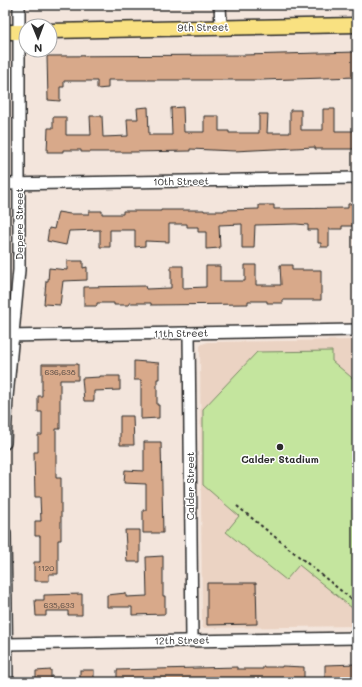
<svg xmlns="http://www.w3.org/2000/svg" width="362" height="687" font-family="Mali,sans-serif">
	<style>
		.built { fill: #ebd3c3 }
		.green { fill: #c4e59e; stroke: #788864 }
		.building { fill: #d8a98a; stroke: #2b2b2b }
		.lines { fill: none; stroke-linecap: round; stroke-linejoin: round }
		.minor-casing { stroke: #2b2b2b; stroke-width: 14 }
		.major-casing { stroke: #2b2b2b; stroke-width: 17 }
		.path { stroke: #2b2b2b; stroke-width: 2; stroke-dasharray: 3 3; stroke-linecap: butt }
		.minor { stroke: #fff; stroke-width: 11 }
		.major { stroke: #f9e181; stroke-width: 14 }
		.poi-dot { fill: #2b2b2b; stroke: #fff; stroke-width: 1.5 }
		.labels { text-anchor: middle; stroke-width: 3; stroke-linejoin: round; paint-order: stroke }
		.number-label { font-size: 8px; fill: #564a43 }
		.street-label { font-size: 10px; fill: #2b2b2b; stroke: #fff }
		.poi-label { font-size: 10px; font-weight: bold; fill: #2b2b2b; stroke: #fff }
	</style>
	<rect width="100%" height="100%" fill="#f3e5dc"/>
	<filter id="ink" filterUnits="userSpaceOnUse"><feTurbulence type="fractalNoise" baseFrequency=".025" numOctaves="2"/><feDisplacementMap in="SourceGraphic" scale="8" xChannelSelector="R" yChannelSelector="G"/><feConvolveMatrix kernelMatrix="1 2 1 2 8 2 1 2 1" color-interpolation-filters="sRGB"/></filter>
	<g filter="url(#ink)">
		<!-- built -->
		<path class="built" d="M357 340V626L203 628 202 625 200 346 202 344 208 342Z"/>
		<!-- green -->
		<path class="green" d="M332 351V361L357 382V612L299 565 286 580 226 532 239 516 203 485V409L257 352Z"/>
		<!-- building -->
		<g class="building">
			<path d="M357 52V77L262 80H108V88L97 89V81H64V87H60V101L48 100 47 56 244 55Z"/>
			<path d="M148 107 149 135H172L171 108 183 107 184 132H204V116H219V131H229V133H259V114H268L267 133H290V110H301V130H323V109H335V131H357V149H315V147L234 151 190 149V151L133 152H81V150H63V152H47L48 128H53V117H66V135H91L90 116H102L103 137 128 136 127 119H138L137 108Z"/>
			<path d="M357 203V226H342V229H329V247H321V243H318V230H308V225L296 224 255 225 254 248H242V224L219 225 220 248 206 249V232H198V227H187V224H169V242L145 241V246L135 247V230H110V247H100V230L69 231 66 245 47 241 49 228 54 229 58 212 70 214H89V211H102V214H123V211H161V210H204V211H224V210L259 209V205H274V209L348 208V204Z"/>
			<path d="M67 261H83V268L87 267V280L63 281 60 305 44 304 46 281H48L49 268 67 270Z"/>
			<path d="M245 265H256V285H281L280 265H292V270H321V300H283V303H267V301H248V304L151 305V303H129V305H114V303H97V306H84V287L145 286 146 289 171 288V266H183V288L206 287V266H220V281H245Z"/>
			<path d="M134 361 159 363V379H157V405H159V418L141 419V380H134Z"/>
			<path d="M42 364H78V380H60V429H56V478H61V540H58V574H49V581H34V562H40V536H35V521H41L40 497H35L34 452H38V435H42V412H38V396H42Z"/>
			<path d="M100 376H120V390L94 391V401H84L82 378 100 377Z"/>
			<path d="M120 416H133L134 445H120Z"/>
			<path d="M144 442H161L163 533H143V510H146V484L124 483 125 470 144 471Z"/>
			<path d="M125 530H140V562H127Z"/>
			<path d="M163 556V596H165V614L132 615V607H107V595L126 593V597L147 596 146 557Z"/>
			<path d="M207 583H256L257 624 207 625Z"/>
			<path d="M82 594V615H68V611H46V616H36L35 600H44V595Z"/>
			<path d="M357 664V679L325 680V665Z"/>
			<path d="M282 666 304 667V680L117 682V670L237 667V669H263V667H282Z"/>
			<path d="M51 670V682H36V671Z"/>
			<rect x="80" y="670" width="14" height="12"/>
		</g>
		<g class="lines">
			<!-- minor casing -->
			<g class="minor-casing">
				<g id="minor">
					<path d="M220 5 221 27"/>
					<path d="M5 184 357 178"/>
					<path d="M189 333 192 640"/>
					<path d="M5 336 357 330"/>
					<path d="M5 443 7 397 19 270V5"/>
					<path d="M5 533 7 682"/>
					<path d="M6 644 357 638"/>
				</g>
			</g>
			<!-- major casing -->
			<g class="major-casing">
				<g id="major">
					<path d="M50 31 357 25"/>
					<path d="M5 32H26"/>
				</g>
			</g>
			<!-- path -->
			<path class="path" d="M237 506 356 603"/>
			<!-- minor -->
			<use href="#minor" class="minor"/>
			<!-- major -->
			<use href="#major" class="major"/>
		</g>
	</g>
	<!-- markers -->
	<circle class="poi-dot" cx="280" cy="447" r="4"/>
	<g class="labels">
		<!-- number labels -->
		<g class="number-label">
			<text x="60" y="375">636,638</text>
			<text x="46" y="571">1120</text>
			<text x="59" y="608">635,633</text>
		</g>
		<!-- street labels -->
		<g class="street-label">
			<text transform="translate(203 27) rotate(-1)" y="4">9th Street</text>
			<text transform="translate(181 181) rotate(-1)" y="4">10th Street</text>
			<text transform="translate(19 224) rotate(-90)" y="4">Depere Street</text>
			<text transform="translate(181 333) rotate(-1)" y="4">11th Street</text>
			<text transform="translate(190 486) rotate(-90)" y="4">Calder Street</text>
			<text transform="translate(182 640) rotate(-1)" y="4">12th Street</text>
		</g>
		<!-- poi labels -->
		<g class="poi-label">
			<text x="280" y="463">Calder Stadium</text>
		</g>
	</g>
	<!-- margin -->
	<rect width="362" height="687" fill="none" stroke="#fff" stroke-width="20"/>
	<rect x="10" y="10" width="342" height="667" fill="none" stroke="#2b2b2b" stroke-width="1.5" filter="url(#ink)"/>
	<!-- north arrow -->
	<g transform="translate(38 38) rotate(179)"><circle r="19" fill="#ffffff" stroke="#aaaaaa"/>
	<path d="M0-3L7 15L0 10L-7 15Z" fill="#2b2b2b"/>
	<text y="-6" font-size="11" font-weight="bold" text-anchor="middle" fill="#2b2b2b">N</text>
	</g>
</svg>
